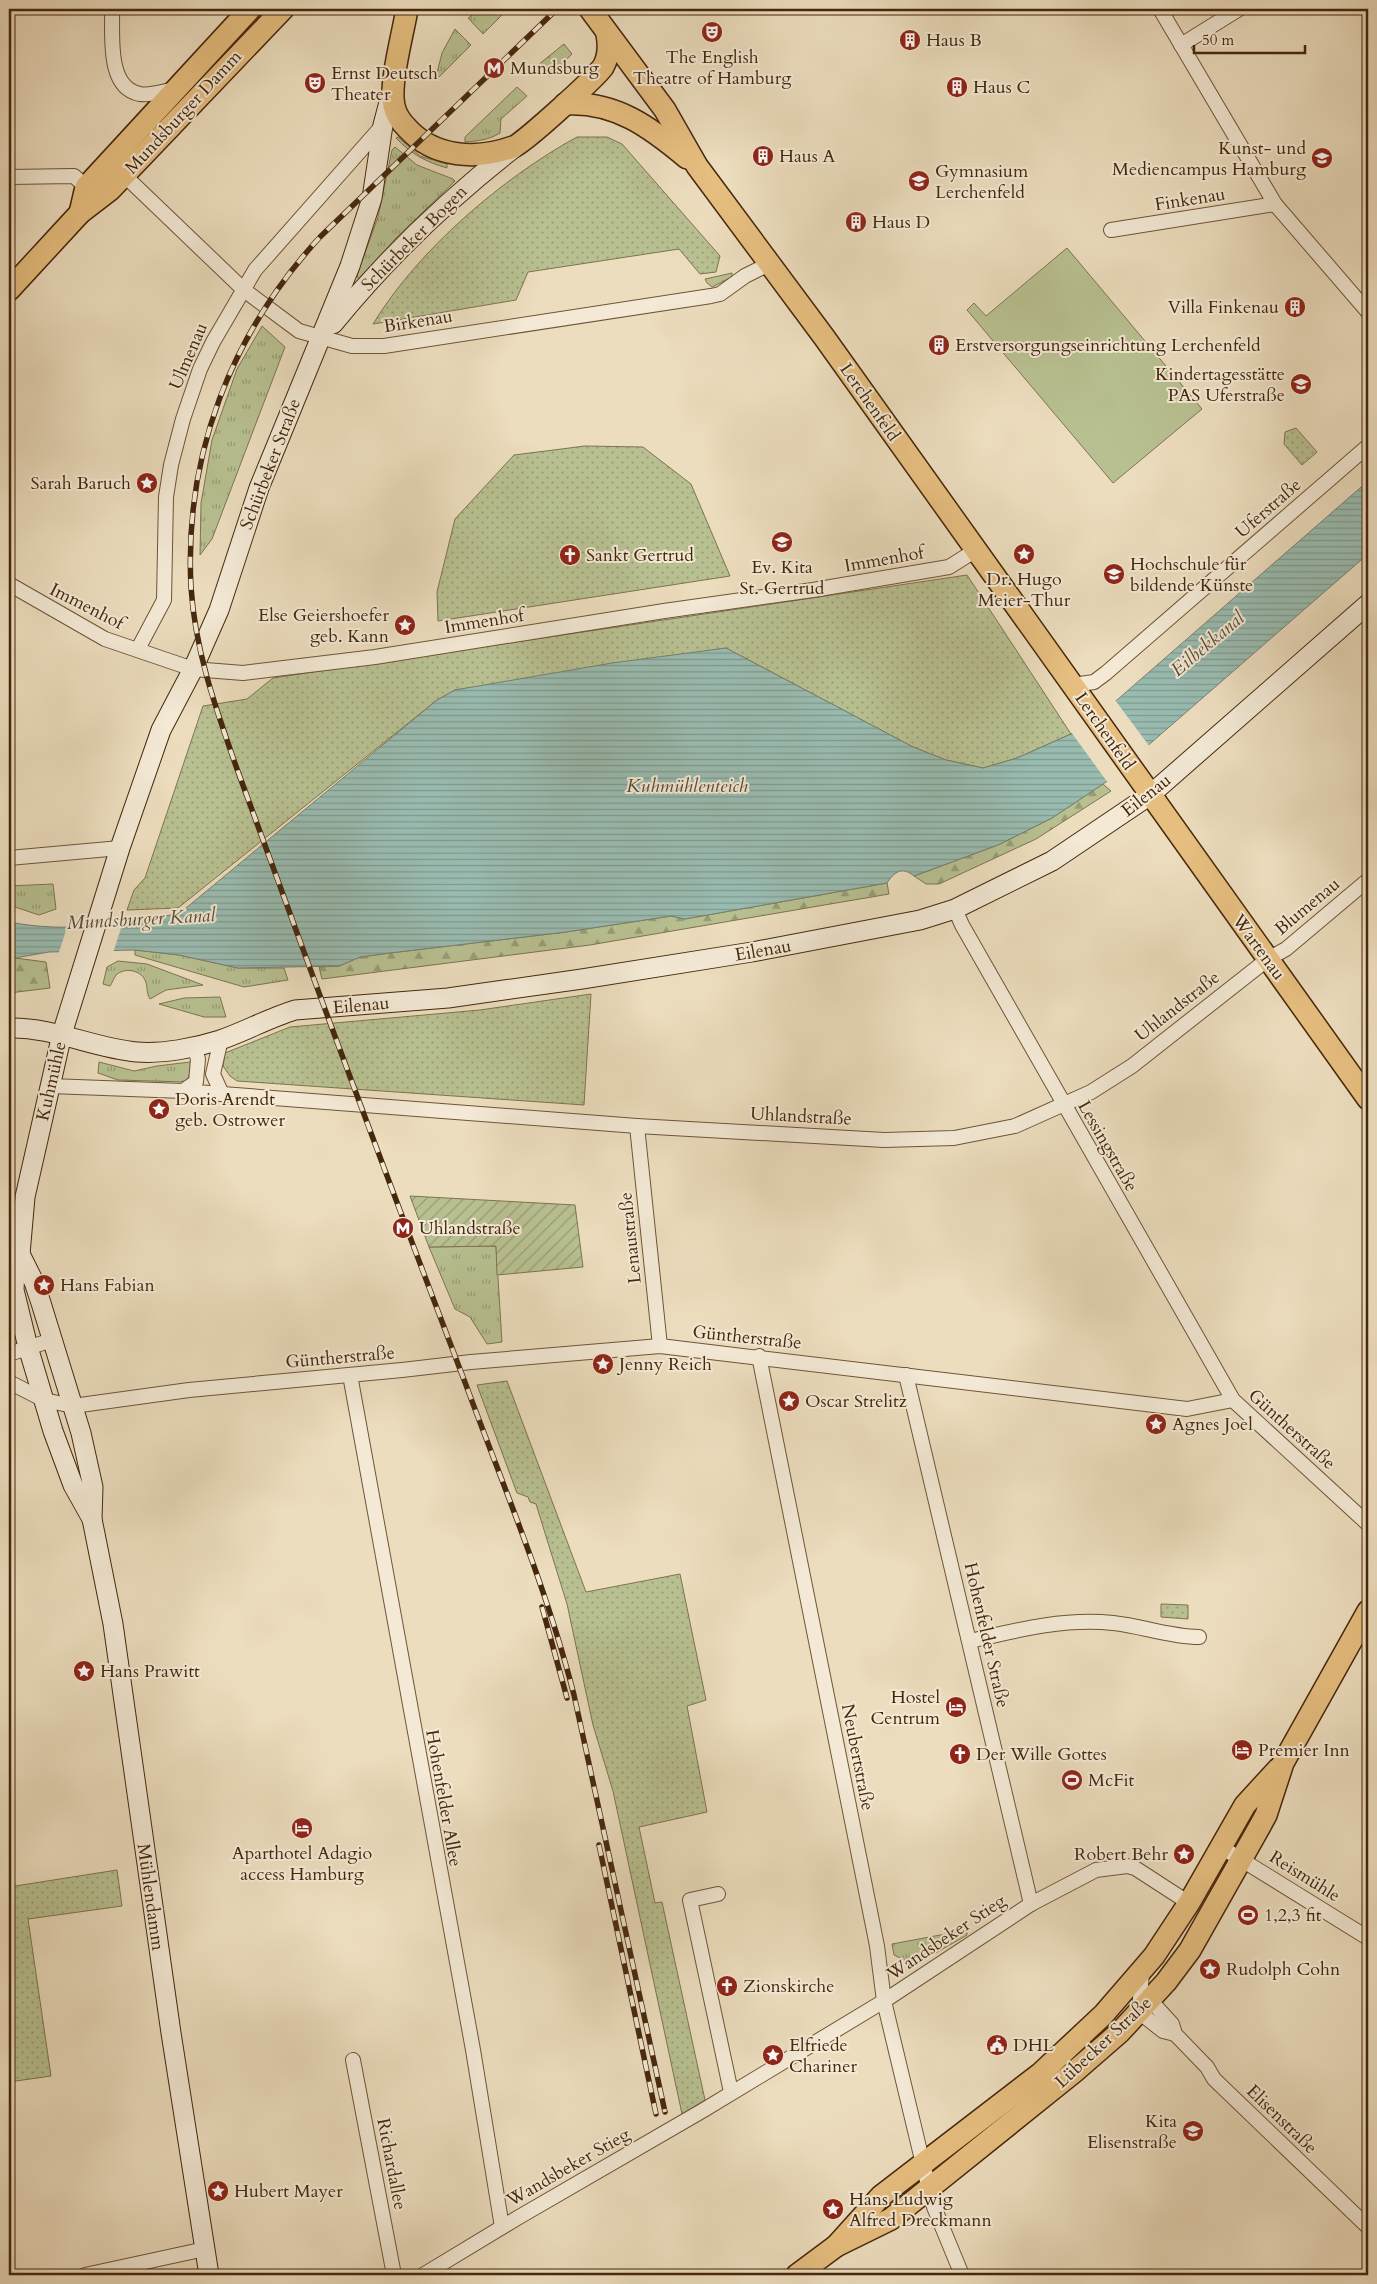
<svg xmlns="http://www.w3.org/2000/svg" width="1377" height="2284" font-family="Cardo,serif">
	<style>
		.grass { fill: url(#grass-tufts); stroke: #7e744e }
		.forest { fill: url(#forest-firs); stroke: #7e744e }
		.park { fill: url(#park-dots); stroke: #7e744e }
		.garden { fill: url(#garden-furrows); stroke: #7e744e }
		.pitch { fill: #b8c091; stroke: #7e744e }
		.water { fill: url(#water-rules); stroke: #77806f }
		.pier { fill: #ecddbe }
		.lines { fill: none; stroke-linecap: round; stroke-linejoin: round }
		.street-casing { stroke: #6f5438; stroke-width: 16 }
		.secondary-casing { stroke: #45270c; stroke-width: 21 }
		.primary-casing { stroke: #45270c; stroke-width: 24 }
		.street { stroke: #f3e9d5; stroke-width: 14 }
		.secondary { stroke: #f3e9d5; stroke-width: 19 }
		.primary { stroke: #e6be7f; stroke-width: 21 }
		.rail-casing { stroke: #45270c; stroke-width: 5.5 }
		.rail { stroke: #f3e9d5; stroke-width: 4; stroke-dasharray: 11; stroke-linecap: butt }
		.labels { text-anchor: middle; stroke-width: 4; stroke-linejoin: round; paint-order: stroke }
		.poi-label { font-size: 18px; fill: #45270c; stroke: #f3e9d5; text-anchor: start }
		.street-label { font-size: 18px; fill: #45270c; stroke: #f3e9d5 }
		.water-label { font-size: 19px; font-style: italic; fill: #5a4c35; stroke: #f3e9d5 }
	</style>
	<defs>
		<pattern id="grass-tufts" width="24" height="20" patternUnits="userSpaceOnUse" patternTransform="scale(1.25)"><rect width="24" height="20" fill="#b8c091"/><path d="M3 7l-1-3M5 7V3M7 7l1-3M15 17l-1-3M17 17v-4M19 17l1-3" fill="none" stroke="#979c75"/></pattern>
		<pattern id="forest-firs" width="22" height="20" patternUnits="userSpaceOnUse" patternTransform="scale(1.25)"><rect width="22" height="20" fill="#b8c091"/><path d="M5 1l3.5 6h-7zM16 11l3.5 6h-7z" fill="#979c75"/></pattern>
		<pattern id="park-dots" width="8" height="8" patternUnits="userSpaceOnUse" patternTransform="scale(1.25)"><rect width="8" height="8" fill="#b8c091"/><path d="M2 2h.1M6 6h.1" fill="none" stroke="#979c75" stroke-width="1.8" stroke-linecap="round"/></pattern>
		<pattern id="garden-furrows" width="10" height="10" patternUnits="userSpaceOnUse" patternTransform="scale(1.25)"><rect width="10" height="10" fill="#b8c091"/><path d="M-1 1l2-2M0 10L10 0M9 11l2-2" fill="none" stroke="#979c75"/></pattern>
		<pattern id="water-rules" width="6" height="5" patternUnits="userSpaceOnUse" patternTransform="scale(1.25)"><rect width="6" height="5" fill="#99bcb1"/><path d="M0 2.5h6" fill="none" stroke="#7f998e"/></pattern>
	</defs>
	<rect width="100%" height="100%" fill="#ecddbe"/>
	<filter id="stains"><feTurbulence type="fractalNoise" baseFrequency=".004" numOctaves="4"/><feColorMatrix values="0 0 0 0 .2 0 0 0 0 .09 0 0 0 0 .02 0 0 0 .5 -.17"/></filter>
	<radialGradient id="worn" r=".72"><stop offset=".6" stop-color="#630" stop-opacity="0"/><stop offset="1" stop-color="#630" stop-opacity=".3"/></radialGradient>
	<!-- grass -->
	<g class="grass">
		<path d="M481 9H508L483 34 468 18Z"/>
		<path d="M455 29 471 45 435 81 442 53Z"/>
		<path d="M564 44 572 54 550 76 538 72V65Z"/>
		<path d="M517 87 527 96 501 119 500 133C489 140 477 141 465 142V137Z"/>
		<path d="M398 137 420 156 447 164V168C426 162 411 154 396 138Z"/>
		<path d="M395 147 417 165 453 179 455 181 395 239 359 281 357 275 378 217 392 150Z"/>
		<path d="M732 273V277L712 287 707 283 705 279Z"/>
		<path d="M262 326 285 347 212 539 200 555 201 503 212 440 237 369Z"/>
		<path d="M53 884 56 909 39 915 9 905V886Z"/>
		<path d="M135 950 179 955 238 968H284L288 980 244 987 135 955Z"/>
		<path d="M118 961 147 964 203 985 166 990 150 999C146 993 148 986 145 980 140 970 125 967 116 975 114 978 112 983 110 986L103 984 107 967Z"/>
		<path d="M220 997 226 1017H204L159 1004 184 998Z"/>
		<path d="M99 1062 134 1071 157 1066 190 1062 193 1070 185 1082 118 1080 98 1073Z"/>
		<path d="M496 1246 502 1342 487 1344 470 1317 455 1309 429 1247Z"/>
		<path d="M967 1930V1935L915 1965 894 1955 892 1944Z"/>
	</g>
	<!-- forest -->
	<g class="forest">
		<path d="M1103 784 1111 791 1036 839 939 884H926L914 876 998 845 1052 818Z"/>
		<path d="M887 883 889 894 590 945 322 979 319 967 339 966 360 957 390 953 566 932 671 916 685 919Z"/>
		<path d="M15 958 46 962 50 988 9 993V959Z"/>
	</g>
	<!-- park -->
	<g class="park">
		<path d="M577 137H607L622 144 720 256 716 272 700 274 679 249 528 272 516 300 373 324C418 250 502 178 577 137Z"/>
		<path d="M1296 428 1317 452 1302 465 1284 444 1285 432Z"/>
		<path d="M585 446 643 447 691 484 730 576 438 621 437 592 455 519 514 455Z"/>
		<path d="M967 575 1071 734 1017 758 983 768 946 760 913 747 726 648 455 690 437 700 178 908 127 910 134 890 145 878 203 706 247 699 273 678Z"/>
		<path d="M591 994 584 1105 237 1081 230 1076 223 1066 225 1053 290 1027 480 1010Z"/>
		<path d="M507 1381 586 1592 680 1574 706 1700 687 1706 707 1812 639 1827 655 1903 662 1902 705 2100 682 2114 613 1791 593 1725 567 1604 536 1504 530 1502 528 1497 517 1493 477 1385Z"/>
		<path d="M1161 1604 1188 1605V1619L1161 1617Z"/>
		<path d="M117 1870 122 1906 28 1919 51 2076 9 2082V1887Z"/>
	</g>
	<!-- garden -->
	<path class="garden" d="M410 1196 575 1205 583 1267 497 1275 496 1246 429 1247Z"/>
	<!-- pitch -->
	<path class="pitch" d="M1067 248 1202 409 1113 483 967 310 974 303 986 316Z"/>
	<!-- water -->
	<path class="water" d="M1368 481V554L1106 782 1052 818 998 845 914 876C902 866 894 872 887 883L685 919 671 916 566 932 390 953 360 957 339 966 238 968 179 955 135 950 49 952 9 959V922C66 933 123 925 180 913L437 700 455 690 612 663 726 648 913 747 946 760 983 768 1017 758 1071 734 1117 700Z"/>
	<!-- pier -->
	<g class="pier">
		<path d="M1115 700 1150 747 1108 783 1071 732Z"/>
		<path d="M123 922 113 953 58 955 68 924Z"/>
	</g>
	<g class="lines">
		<!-- street casing -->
		<g class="street-casing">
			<g id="street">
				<path d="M112 9C113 34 106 88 140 94 150 96 165 91 175 89"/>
				<path d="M1160 9 1275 204 1368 312"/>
				<path d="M1181 45 1239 9"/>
				<path d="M124 175 244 290 299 331 352 346H384L711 296 720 294 745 276 769 264"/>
				<path d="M9 177 74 176 86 187"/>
				<path d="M1111 230 1275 204"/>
				<path d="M9 584 105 639 193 669 243 673 375 657 664 611 813 590 949 567 976 550"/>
				<path d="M138 649 164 600 166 497 171 465 183 419 200 369 213 342 255 270 383 125"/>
				<path d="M1073 685 1094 682 1106 673 1368 446"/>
				<path d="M9 858 120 848"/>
				<path d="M955 909 962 925 1233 1400 1368 1524"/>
				<path d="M221 1039 213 1074 222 1094"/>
				<path d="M50 1086 183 1091 637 1126 884 1140 954 1138 1015 1126 1091 1092 1132 1066 1268 959 1286 949 1368 880"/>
				<path d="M183 1091 196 1082 198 1059 194 1047"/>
				<path d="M637 1126 660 1346"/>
				<path d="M9 1354 52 1340"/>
				<path d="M759 1356 877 1946 884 2001 929 2189 934 2207 962 2275"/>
				<path d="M350 1375 473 2050 502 2227"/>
				<path d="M906 1375 1031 1904"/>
				<path d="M9 1382 44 1400 73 1406 189 1390 402 1370 471 1362 660 1346 1187 1409 1233 1400"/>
				<path d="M970 1641C1017 1630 1064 1618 1113 1623 1142 1626 1170 1637 1199 1637"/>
				<path d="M1221 1847 1368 1938"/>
				<path d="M718 1894 690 1900 731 2092"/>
				<path d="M1142 1972 1139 2012 1163 2031 1175 2034"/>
				<path d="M1150 2000 1172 2024 1175 2034 1207 2067 1214 2079 1368 2227"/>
				<path d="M353 2060 394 2275"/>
				<path d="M85 2275 205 2249"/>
				<path d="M423 2275 519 2217 702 2111 884 2001 1031 1904 1096 1870 1127 1866 1135 1868 1189 1903"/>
			</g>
		</g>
		<!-- secondary casing -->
		<g class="secondary-casing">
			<g id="secondary">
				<path d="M333 324C387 258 447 200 514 148"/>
				<path d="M9 1028C54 1027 93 1048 137 1052 163 1054 195 1048 220 1040 246 1031 269 1018 295 1010L448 998 582 979 752 952 920 920 955 909 1052 861 1150 795 1368 604"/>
				<path d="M20 1254 34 1282 41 1303 81 1433 93 1487 92 1519 113 1624 171 2033 209 2275"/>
				<path d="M92 1519 73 1485 53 1431 28 1347 14 1290 15 1271 20 1254 25 1197 62 1034 120 848 161 730 193 669 219 610 259 488 350 266 372 198 383 125 392 91"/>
			</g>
		</g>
		<!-- primary casing -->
		<g class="primary-casing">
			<g id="primary">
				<path d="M407 9C403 34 389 83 394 106 396 115 401 122 407 128 434 158 477 160 513 147 523 144 595 78 603 67 609 57 609 45 607 34"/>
				<path d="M590 9 665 110 697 166 824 337 1368 1099"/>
				<path d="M565 104C615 101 650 127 687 158"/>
				<path d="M80 213 86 187 250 9"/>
				<path d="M9 290 80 213 110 190 283 9"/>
				<path d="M836 2246 891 2219 1074 2072 1120 2032 1166 1982 1190 1950 1260 1826 1266 1815 1283 1763 1368 1611"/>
				<path d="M797 2275 836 2246 881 2196 1041 2073 1103 2015 1154 1956 1189 1903 1245 1805 1278 1769"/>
			</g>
		</g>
		<!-- street -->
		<use href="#street" class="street"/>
		<!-- secondary -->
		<use href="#secondary" class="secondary"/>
		<!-- primary -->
		<use href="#primary" class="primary"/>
		<!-- rail casing -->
		<g class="rail-casing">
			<g id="rail">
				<path d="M557 9 320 237C231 334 184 455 191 587 195 651 216 709 237 769 254 815 271 862 288 908 346 1068 406 1227 466 1385 504 1488 547 1589 574 1695L665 2112"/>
				<path d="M542 1607 567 1698"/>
				<path d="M599 1845 656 2114"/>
			</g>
		</g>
		<!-- rail -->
		<use href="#rail" class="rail"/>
	</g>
	<!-- icons -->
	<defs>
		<g id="theatre-disc" transform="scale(1.125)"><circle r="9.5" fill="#8f2418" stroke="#f3e9d5"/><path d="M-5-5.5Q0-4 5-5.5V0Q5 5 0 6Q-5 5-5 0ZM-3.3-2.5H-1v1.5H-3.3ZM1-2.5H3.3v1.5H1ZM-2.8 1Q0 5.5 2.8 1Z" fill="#fff"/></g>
		<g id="building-disc" transform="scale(1.125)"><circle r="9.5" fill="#8f2418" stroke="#f3e9d5"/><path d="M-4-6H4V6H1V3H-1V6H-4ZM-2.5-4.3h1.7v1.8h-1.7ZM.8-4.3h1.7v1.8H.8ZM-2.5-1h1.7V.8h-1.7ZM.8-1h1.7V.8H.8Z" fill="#fff"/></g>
		<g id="metro-disc" transform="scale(1.125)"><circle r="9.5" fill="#8f2418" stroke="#f3e9d5"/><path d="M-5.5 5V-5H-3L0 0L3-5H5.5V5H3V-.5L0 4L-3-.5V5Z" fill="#fff"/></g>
		<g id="university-disc" transform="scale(1.125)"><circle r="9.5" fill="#8f2418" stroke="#f3e9d5"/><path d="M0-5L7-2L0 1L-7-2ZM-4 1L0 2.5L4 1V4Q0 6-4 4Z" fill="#fff"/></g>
		<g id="school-disc" transform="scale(1.125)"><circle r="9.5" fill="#8f2418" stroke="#f3e9d5"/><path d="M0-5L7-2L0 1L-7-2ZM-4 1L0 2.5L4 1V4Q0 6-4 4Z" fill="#fff"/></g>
		<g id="sight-disc" transform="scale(1.125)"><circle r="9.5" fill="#8f2418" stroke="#f3e9d5"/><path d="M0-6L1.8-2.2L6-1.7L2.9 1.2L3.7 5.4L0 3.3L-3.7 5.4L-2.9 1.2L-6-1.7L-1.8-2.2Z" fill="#fff"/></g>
		<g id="church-disc" transform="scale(1.125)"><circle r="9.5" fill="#8f2418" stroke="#f3e9d5"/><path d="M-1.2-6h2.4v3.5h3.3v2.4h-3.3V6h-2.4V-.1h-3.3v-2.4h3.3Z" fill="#fff"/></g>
		<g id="hotel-disc" transform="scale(1.125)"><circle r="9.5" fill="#8f2418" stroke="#f3e9d5"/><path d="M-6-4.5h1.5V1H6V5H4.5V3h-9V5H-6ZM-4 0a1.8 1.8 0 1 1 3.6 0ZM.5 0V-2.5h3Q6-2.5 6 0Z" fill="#fff"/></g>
		<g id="stadium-disc" transform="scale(1.125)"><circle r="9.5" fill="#8f2418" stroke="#f3e9d5"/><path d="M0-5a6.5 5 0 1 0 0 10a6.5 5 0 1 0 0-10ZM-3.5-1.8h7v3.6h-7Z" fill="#fff"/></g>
		<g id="civic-disc" transform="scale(1.125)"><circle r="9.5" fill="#8f2418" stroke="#f3e9d5"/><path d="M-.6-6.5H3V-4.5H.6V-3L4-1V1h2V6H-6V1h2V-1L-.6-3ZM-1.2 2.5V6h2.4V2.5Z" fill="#fff"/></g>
	</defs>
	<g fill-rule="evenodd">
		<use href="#theatre-disc" x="712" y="32"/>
		<use href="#building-disc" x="910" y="40"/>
		<use href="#metro-disc" x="494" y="68"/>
		<use href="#theatre-disc" x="315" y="83"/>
		<use href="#building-disc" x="957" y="87"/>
		<use href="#building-disc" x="763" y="156"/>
		<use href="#university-disc" x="1322" y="158"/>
		<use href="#school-disc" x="919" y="181"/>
		<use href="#building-disc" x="856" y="222"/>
		<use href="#building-disc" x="1295" y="307"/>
		<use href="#building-disc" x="939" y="345"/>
		<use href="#school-disc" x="1301" y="384"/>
		<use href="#sight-disc" x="147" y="483"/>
		<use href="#school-disc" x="782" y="542"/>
		<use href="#sight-disc" x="1024" y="554"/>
		<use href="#church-disc" x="570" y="555"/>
		<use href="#university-disc" x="1114" y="574"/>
		<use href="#sight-disc" x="405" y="625"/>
		<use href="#sight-disc" x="159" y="1109"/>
		<use href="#metro-disc" x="403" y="1228"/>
		<use href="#sight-disc" x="44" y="1285"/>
		<use href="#sight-disc" x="603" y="1364"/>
		<use href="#sight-disc" x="789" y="1401"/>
		<use href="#sight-disc" x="1156" y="1424"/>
		<use href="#sight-disc" x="84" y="1671"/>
		<use href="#hotel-disc" x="956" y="1707"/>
		<use href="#hotel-disc" x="1242" y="1750"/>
		<use href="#church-disc" x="960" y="1754"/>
		<use href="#stadium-disc" x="1072" y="1780"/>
		<use href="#hotel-disc" x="302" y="1828"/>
		<use href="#sight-disc" x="1184" y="1854"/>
		<use href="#stadium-disc" x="1248" y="1915"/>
		<use href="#sight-disc" x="1210" y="1969"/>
		<use href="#church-disc" x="727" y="1986"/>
		<use href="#civic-disc" x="997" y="2045"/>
		<use href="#sight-disc" x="773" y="2055"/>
		<use href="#school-disc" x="1193" y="2131"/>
		<use href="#sight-disc" x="218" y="2191"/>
		<use href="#sight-disc" x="833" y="2209"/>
	</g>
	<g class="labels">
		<!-- poi labels -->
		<g class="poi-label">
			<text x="926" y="46">Haus B</text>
			<text x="712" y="63" text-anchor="middle">The English<tspan x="712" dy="21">Theatre of Hamburg</tspan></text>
			<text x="510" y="74">Mundsburg</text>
			<text x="331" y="79">Ernst Deutsch<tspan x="331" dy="21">Theater</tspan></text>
			<text x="973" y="93">Haus C</text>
			<text x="1306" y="154" text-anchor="end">Kunst- und<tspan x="1306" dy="21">Mediencampus Hamburg</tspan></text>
			<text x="779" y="162">Haus A</text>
			<text x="935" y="177">Gymnasium<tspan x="935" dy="21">Lerchenfeld</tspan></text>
			<text x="872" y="228">Haus D</text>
			<text x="1279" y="313" text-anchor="end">Villa Finkenau</text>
			<text x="955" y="351">Erstversorgungseinrichtung Lerchenfeld</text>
			<text x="1285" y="380" text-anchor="end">Kindertagesstätte<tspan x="1285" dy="21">PAS Uferstraße</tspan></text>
			<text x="131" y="489" text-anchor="end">Sarah Baruch</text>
			<text x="586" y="561">Sankt Gertrud</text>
			<text x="1130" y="570">Hochschule für<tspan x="1130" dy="21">bildende Künste</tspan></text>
			<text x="782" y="573" text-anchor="middle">Ev. Kita<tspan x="782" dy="21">St. Gertrud</tspan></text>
			<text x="1024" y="585" text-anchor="middle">Dr. Hugo<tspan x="1024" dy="21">Meier-Thur</tspan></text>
			<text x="389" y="621" text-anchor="end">Else Geiershoefer<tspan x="389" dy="21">geb. Kann</tspan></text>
			<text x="175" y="1105">Doris Arendt<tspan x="175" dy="21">geb. Ostrower</tspan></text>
			<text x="419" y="1234">Uhlandstraße</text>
			<text x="60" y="1291">Hans Fabian</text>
			<text x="619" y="1370">Jenny Reich</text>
			<text x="805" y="1407">Oscar Strelitz</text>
			<text x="1172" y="1430">Agnes Joel</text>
			<text x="100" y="1677">Hans Prawitt</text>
			<text x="940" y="1703" text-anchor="end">Hostel<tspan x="940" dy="21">Centrum</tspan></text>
			<text x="1258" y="1756">Premier Inn</text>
			<text x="976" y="1760">Der Wille Gottes</text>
			<text x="1088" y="1786">McFit</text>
			<text x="302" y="1859" text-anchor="middle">Aparthotel Adagio<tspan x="302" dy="21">access Hamburg</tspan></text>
			<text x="1168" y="1860" text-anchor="end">Robert Behr</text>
			<text x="1264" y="1921">1,2,3 fit</text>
			<text x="1226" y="1975">Rudolph Cohn</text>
			<text x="743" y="1992">Zionskirche</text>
			<text x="789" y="2051">Elfriede<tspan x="789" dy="21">Chariner</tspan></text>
			<text x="1013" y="2051">DHL</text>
			<text x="1177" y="2127" text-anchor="end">Kita<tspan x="1177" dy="21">Elisenstraße</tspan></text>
			<text x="234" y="2197">Hubert Mayer</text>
			<text x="849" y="2205">Hans Ludwig<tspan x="849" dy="21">Alfred Dreckmann</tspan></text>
		</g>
		<!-- street labels -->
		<g class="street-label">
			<text transform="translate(183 112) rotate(-47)" y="6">Mundsburger Damm</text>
			<text transform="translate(1190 199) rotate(-9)" y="6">Finkenau</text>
			<text transform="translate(414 238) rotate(-45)" y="6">Schürbeker Bogen</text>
			<text transform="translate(418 321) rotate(-9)" y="6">Birkenau</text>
			<text transform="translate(188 356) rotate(-67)" y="6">Ulmenau</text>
			<text transform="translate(870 402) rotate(55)" y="6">Lerchenfeld</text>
			<text transform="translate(270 464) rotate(-69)" y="6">Schürbeker Straße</text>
			<text transform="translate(1268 508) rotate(-41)" y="6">Uferstraße</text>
			<text transform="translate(884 559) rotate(-10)" y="6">Immenhof</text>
			<text transform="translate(87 606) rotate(27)" y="6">Immenhof</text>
			<text transform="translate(484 621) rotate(-9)" y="6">Immenhof</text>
			<text transform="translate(1105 731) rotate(55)" y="6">Lerchenfeld</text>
			<text transform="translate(1146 795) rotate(-38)" y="6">Eilenau</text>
			<text transform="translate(1307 906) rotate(-40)" y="6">Blumenau</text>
			<text transform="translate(1259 947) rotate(54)" y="6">Wartenau</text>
			<text transform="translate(763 950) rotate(-10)" y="6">Eilenau</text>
			<text transform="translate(361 1005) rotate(-5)" y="6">Eilenau</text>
			<text transform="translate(1177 1006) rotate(-38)" y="6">Uhlandstraße</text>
			<text transform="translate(51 1081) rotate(-77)" y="6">Kuhmühle</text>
			<text transform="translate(801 1116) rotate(3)" y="6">Uhlandstraße</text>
			<text transform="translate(1108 1146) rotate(60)" y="6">Lessingstraße</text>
			<text transform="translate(630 1238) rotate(-96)" y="6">Lenaustraße</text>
			<text transform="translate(747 1337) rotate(6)" y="6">Güntherstraße</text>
			<text transform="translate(340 1357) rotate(-5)" y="6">Güntherstraße</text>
			<text transform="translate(1292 1429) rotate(42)" y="6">Güntherstraße</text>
			<text transform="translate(987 1635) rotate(77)" y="6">Hohenfelder Straße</text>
			<text transform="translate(858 1757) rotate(79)" y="6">Neubertstraße</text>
			<text transform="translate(444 1798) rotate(80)" y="6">Hohenfelder Allee</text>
			<text transform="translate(1305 1876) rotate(32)" y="6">Reismühle</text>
			<text transform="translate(151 1897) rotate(82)" y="6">Mühlendamm</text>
			<text transform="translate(946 1937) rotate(-34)" y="6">Wandsbeker Stieg</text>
			<text transform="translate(1103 2042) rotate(-43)" y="6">Lübecker Straße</text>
			<text transform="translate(1282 2119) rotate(44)" y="6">Elisenstraße</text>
			<text transform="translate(392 2164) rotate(79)" y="6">Richardallee</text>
			<text transform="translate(568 2167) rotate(-30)" y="6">Wandsbeker Stieg</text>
		</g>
		<!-- water labels -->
		<g class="water-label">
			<text transform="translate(1207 643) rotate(-40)" y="7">Eilbekkanal</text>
			<text x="687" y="792">Kuhmühlenteich</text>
			<text transform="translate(141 918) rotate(-3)" y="7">Mundsburger Kanal</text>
		</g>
	</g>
	<!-- margin -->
	<rect width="1377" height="2284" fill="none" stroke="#ecddbe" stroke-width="30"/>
	<rect x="10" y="10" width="1357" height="2264" fill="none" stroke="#45270c" stroke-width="2.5"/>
	<rect x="15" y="15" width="1347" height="2254" fill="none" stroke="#45270c"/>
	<!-- scale -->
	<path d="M1194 45v8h111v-8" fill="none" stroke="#45270c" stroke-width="2.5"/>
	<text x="1202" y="45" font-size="15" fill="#45270c" stroke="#f3e9d5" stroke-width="4" paint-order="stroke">50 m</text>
	<rect width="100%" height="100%" filter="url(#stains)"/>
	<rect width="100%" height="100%" fill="url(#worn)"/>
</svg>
